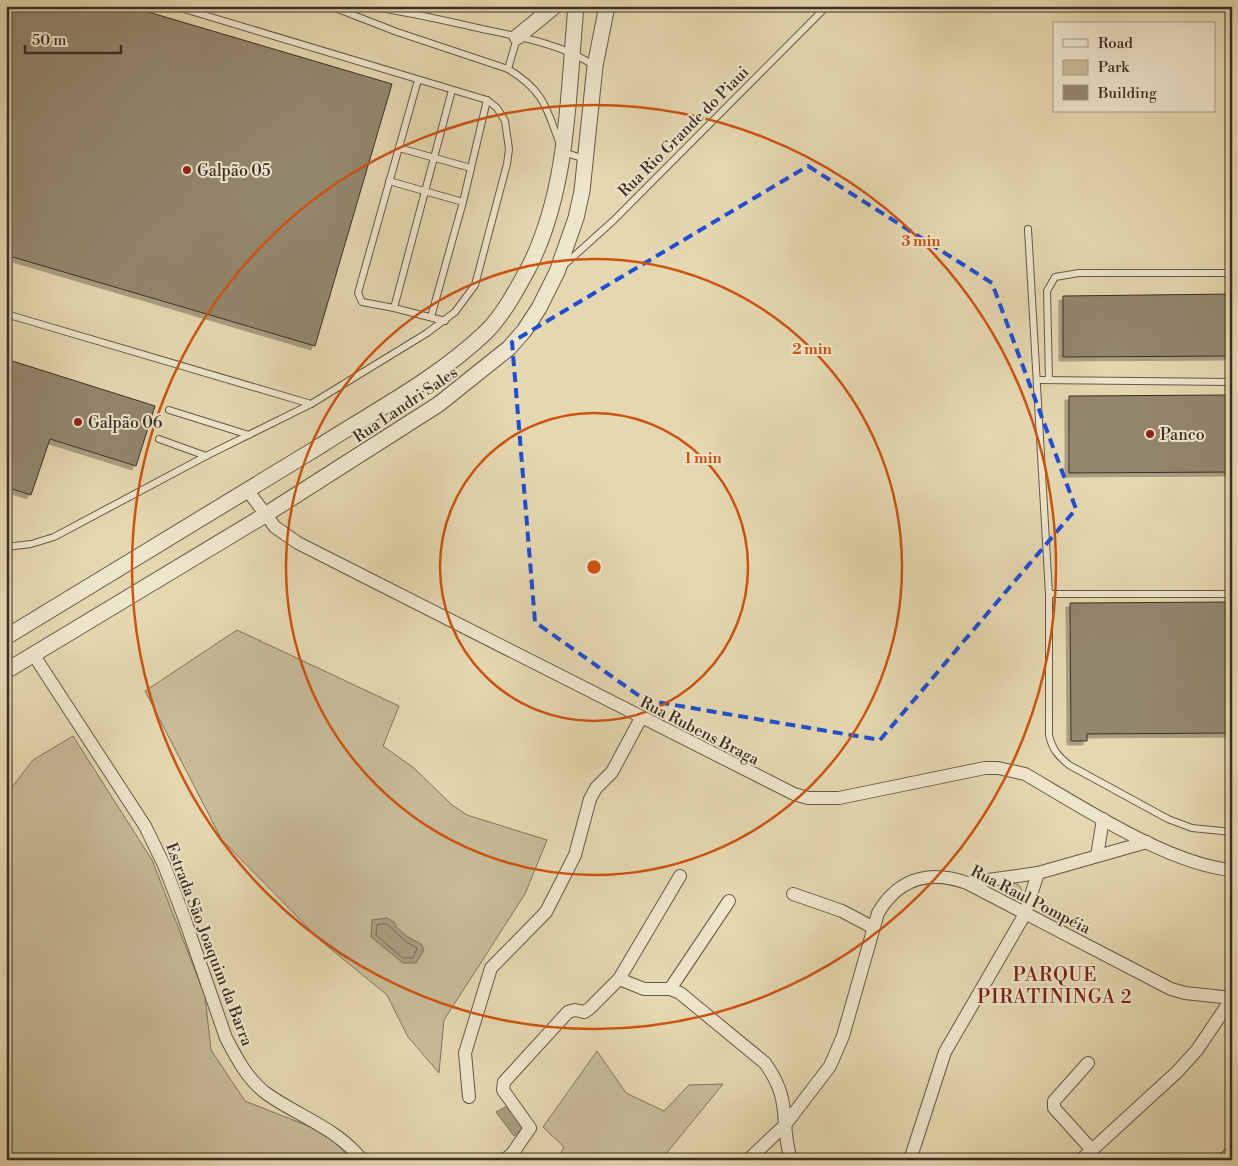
<svg xmlns="http://www.w3.org/2000/svg" width="1238" height="1166" font-family="'Libre Bodoni',serif">
	<style>
		.green { fill: #c8bb99; stroke: #817560 }
		.water { fill: #ab9f81; stroke: #7e725d }
		.lines { fill: none; stroke-linecap: round; stroke-linejoin: round }
		.shore { stroke: #726754; stroke-width: 1 }
		.building { fill: #93876e; stroke: #3a2f26; filter: url(#shadow) }
		.service-casing { stroke: #655948; stroke-width: 8 }
		.minor-casing { stroke: #655948; stroke-width: 14 }
		.tertiary-casing { stroke: #655948; stroke-width: 17 }
		.service { stroke: #eee6cc; stroke-width: 6 }
		.minor { stroke: #eee6cc; stroke-width: 12 }
		.tertiary { stroke: #eee6cc; stroke-width: 15 }
		.marked { fill: none; stroke: #1d4ed8; stroke-width: 4; stroke-dasharray: 10 6; stroke-linejoin: round }
		.ring { fill: none; stroke: #ce5310; stroke-width: 2.5 }
		.poi-dot { fill: #8f2418; stroke: #eee6cc; stroke-width: 2 }
		.labels { text-anchor: middle; stroke-width: 4; stroke-linejoin: round; paint-order: stroke }
		.street-label { font-size: 16px; fill: #3a2f26; stroke: #eee6cc }
		.poi-label { font-size: 16px; fill: #3a2f26; stroke: #eee6cc; text-anchor: start }
		.quarter-label { font-size: 19px; letter-spacing: 1px; fill: #7a1f14; stroke: #eee6cc }
		.centre { fill: #ce5310; stroke: #eee6cc; stroke-width: 2.5 }
		.ring-label { font-size: 15px; text-anchor: middle; font-weight: bold; fill: #ce5310; stroke: #eee6cc; stroke-width: 4; stroke-linejoin: round; paint-order: stroke }
	</style>
	<defs>
		<filter id="shadow"><feDropShadow dx="-4" dy="4" stdDeviation="0" flood-color="#0004"/></filter>
	</defs>
	<rect width="100%" height="100%" fill="#e5d8b0"/>
	<filter id="stains"><feTurbulence type="fractalNoise" baseFrequency=".004" numOctaves="4"/><feColorMatrix values="0 0 0 0 .2 0 0 0 0 .09 0 0 0 0 .02 0 0 0 .5 -.17"/></filter>
	<radialGradient id="worn" r=".72"><stop offset=".6" stop-color="#630" stop-opacity="0"/><stop offset="1" stop-color="#630" stop-opacity=".3"/></radialGradient>
	<!-- green -->
	<g class="green">
		<path d="M237 630 399 706 383 746 414 768 451 804 467 815 547 840 525 894 444 1020 439 1073 408 1037 387 995 321 941 222 840 145 691Z"/>
		<path d="M73 736 152 860 205 996 211 1050 245 1101 326 1133 352 1160H6V795L33 760Z"/>
		<circle cx="1013" cy="892" r="9"/>
		<path d="M597 1051 626 1093 664 1111 689 1085 723 1084 661 1160H557L564 1147 543 1127Z"/>
	</g>
	<!-- water -->
	<g class="water">
		<path d="M387 918 394 922 397 928 408 937 421 944 424 950 416 963H403L371 937 372 920Z"/>
		<path d="M507 1106 524 1128 514 1136 496 1112Z"/>
	</g>
	<g class="lines">
		<!-- shore -->
		<path class="shore" d="M387 924 405 941 417 948 413 958H403L376 935 377 925Z"/>
	</g>
	<!-- building -->
	<g class="building">
		<path d="M6 6H128L392 84 315 346 6 255Z"/>
		<path d="M1232 294V356L1063 357V296Z"/>
		<path d="M6 359 155 406 136 466 50 439 31 495 6 487Z"/>
		<path d="M1232 395V472L1069 473V396Z"/>
		<path d="M1232 602V733L1087 734V741H1071L1070 603Z"/>
	</g>
	<g class="lines">
		<!-- service casing -->
		<g class="service-casing">
			<g id="service">
				<path d="M330 6 397 32 508 69C548 93 547 113 563 152L585 159"/>
				<path d="M365 6C405 11 443 20 482 29 521 37 562 44 595 66"/>
				<path d="M508 69 517 38"/>
				<path d="M399 148 471 168"/>
				<path d="M389 181 463 202"/>
				<path d="M1028 229 1049 594V735C1052 749 1058 756 1069 765L1168 819 1192 828 1232 832"/>
				<path d="M563 266 614 220 827 6"/>
				<path d="M394 308 362 302 358 293 418 80"/>
				<path d="M6 314 311 404"/>
				<path d="M431 317 463 202 487 100"/>
				<path d="M445 321 394 308 452 90"/>
				<path d="M1038 380 1232 382"/>
				<path d="M1049 380 1047 291 1055 277 1079 273H1232"/>
				<path d="M169 410 249 435"/>
				<path d="M159 439 206 456"/>
				<path d="M6 547 31 544 54 537 206 456 311 404 427 333 455 312 475 285 507 164 509 149 505 121 497 108 487 100 174 6"/>
				<path d="M1049 594H1232"/>
			</g>
		</g>
		<!-- minor casing -->
		<g class="minor-casing">
			<g id="minor">
				<path d="M248 491 275 527 298 543 794 794 808 798H839L985 768H998L1025 774C1080 806 1170 865 1232 870"/>
				<path d="M33 654 145 826 164 865 184 917 226 1038C237 1059 248 1080 267 1094 298 1116 337 1128 362 1160"/>
				<path d="M1097 856 1103 819"/>
				<path d="M967 883 1038 873 1147 842"/>
				<path d="M793 894 842 911 874 928"/>
				<path d="M619 979 644 989H670L680 993 765 1063C793 1102 779 1120 791 1160"/>
				<path d="M670 989 729 901"/>
				<path d="M1088 1063 1054 1101V1108L1092 1150"/>
				<path d="M469 1097 465 1053 491 968 546 912 575 855 590 799 596 788 612 772 641 718"/>
				<path d="M504 1160 512 1154 530 1128 503 1090 504 1082 568 1012 575 1010 584 1012 589 1009 619 979 680 876"/>
				<path d="M748 1160 785 1125 830 1066 843 1036 878 913C899 877 931 870 967 883L1171 989 1185 993 1232 998"/>
				<path d="M910 1160 945 1052 1025 914 1038 873"/>
				<path d="M1081 1160 1177 1072 1197 1050 1232 998"/>
				<path d="M1223 1160 1232 1152"/>
			</g>
		</g>
		<!-- tertiary casing -->
		<g class="tertiary-casing">
			<g id="tertiary">
				<path d="M517 37 555 6"/>
				<path d="M6 637C111 573 216 510 320 446 376 410 438 378 486 332 504 314 517 289 529 267 569 188 568 92 576 6"/>
				<path d="M6 671 265 515 439 404 509 348 524 331 539 308 557 272 576 218 582 191 595 66 607 6"/>
			</g>
		</g>
		<!-- service -->
		<use href="#service" class="service"/>
		<!-- minor -->
		<use href="#minor" class="minor"/>
		<!-- tertiary -->
		<use href="#tertiary" class="tertiary"/>
	</g>
	<!-- marked area -->
	<path class="marked" d="M808 166 992 283 1076 509 880 740 645 700 535 622 512 342Z"/>
	<!-- distance rings -->
	<g class="ring">
		<circle cx="594" cy="567" r="154"/>
		<circle cx="594" cy="567" r="308"/>
		<circle cx="594" cy="567" r="462"/>
	</g>
	<!-- markers -->
	<g class="poi-dot">
		<circle cx="187" cy="170" r="5"/>
		<circle cx="78" cy="422" r="5"/>
		<circle cx="1150" cy="434" r="5"/>
	</g>
	<g class="labels">
		<!-- street labels -->
		<g class="street-label">
			<text transform="translate(683 131) rotate(-45)" y="6">Rua Rio Grande do Piaui</text>
			<text transform="translate(405 404) rotate(-34)" y="6">Rua Landri Sales</text>
			<text transform="translate(700 730) rotate(27)" y="6">Rua Rubens Braga</text>
			<text transform="translate(1031 899) rotate(27)" y="6">Rua Raul Pompéia</text>
			<text transform="translate(210 944) rotate(69)" y="6">Estrada São Joaquim da Barra</text>
		</g>
		<!-- poi labels -->
		<g class="poi-label">
			<text x="197" y="176">Galpão 05</text>
			<text x="88" y="428">Galpão 06</text>
			<text x="1160" y="440">Panco</text>
		</g>
		<!-- quarter labels -->
		<g class="quarter-label">
			<text x="1055" y="981">PARQUE<tspan x="1055" dy="22">PIRATININGA 2</tspan></text>
		</g>
	</g>
	<circle cx="594" cy="567" r="8" class="centre"/>
	<g class="ring-label">
		<text x="921" y="246">3 min</text>
		<text x="812" y="354">2 min</text>
		<text x="703" y="463">1 min</text>
	</g>
	<!-- margin -->
	<rect width="1238" height="1166" fill="none" stroke="#e5d8b0" stroke-width="25"/>
	<rect x="8" y="8" width="1223" height="1151" fill="none" stroke="#3a2f26" stroke-width="2.5"/>
	<rect x="12" y="12" width="1213" height="1141" fill="none" stroke="#3a2f26"/>
	<!-- legend -->
	<rect x="1053" y="22" width="162" height="90" fill="#eee6cc" stroke="#a69d8a"/>
	<rect x="1063" y="39" width="25" height="8" fill="#eee6cc" stroke="#a69d8a"/>
	<text x="1098" y="48" font-size="15" fill="#3a2f26">Road</text>
	<rect x="1063" y="60" width="25" height="15" fill="#c8bb99" stroke="#a69d8a"/>
	<text x="1098" y="72" font-size="15" fill="#3a2f26">Park</text>
	<rect x="1063" y="85" width="25" height="15" fill="#93876e" stroke="#a69d8a"/>
	<text x="1098" y="98" font-size="15" fill="#3a2f26">Building</text>
	<!-- scale -->
	<path d="M25 45v8h96v-8" fill="none" stroke="#3a2f26" stroke-width="2.5"/>
	<text x="32" y="45" font-size="15" fill="#3a2f26" stroke="#eee6cc" stroke-width="4" paint-order="stroke">50 m</text>
	<rect width="100%" height="100%" filter="url(#stains)"/>
	<rect width="100%" height="100%" fill="url(#worn)"/>
</svg>
